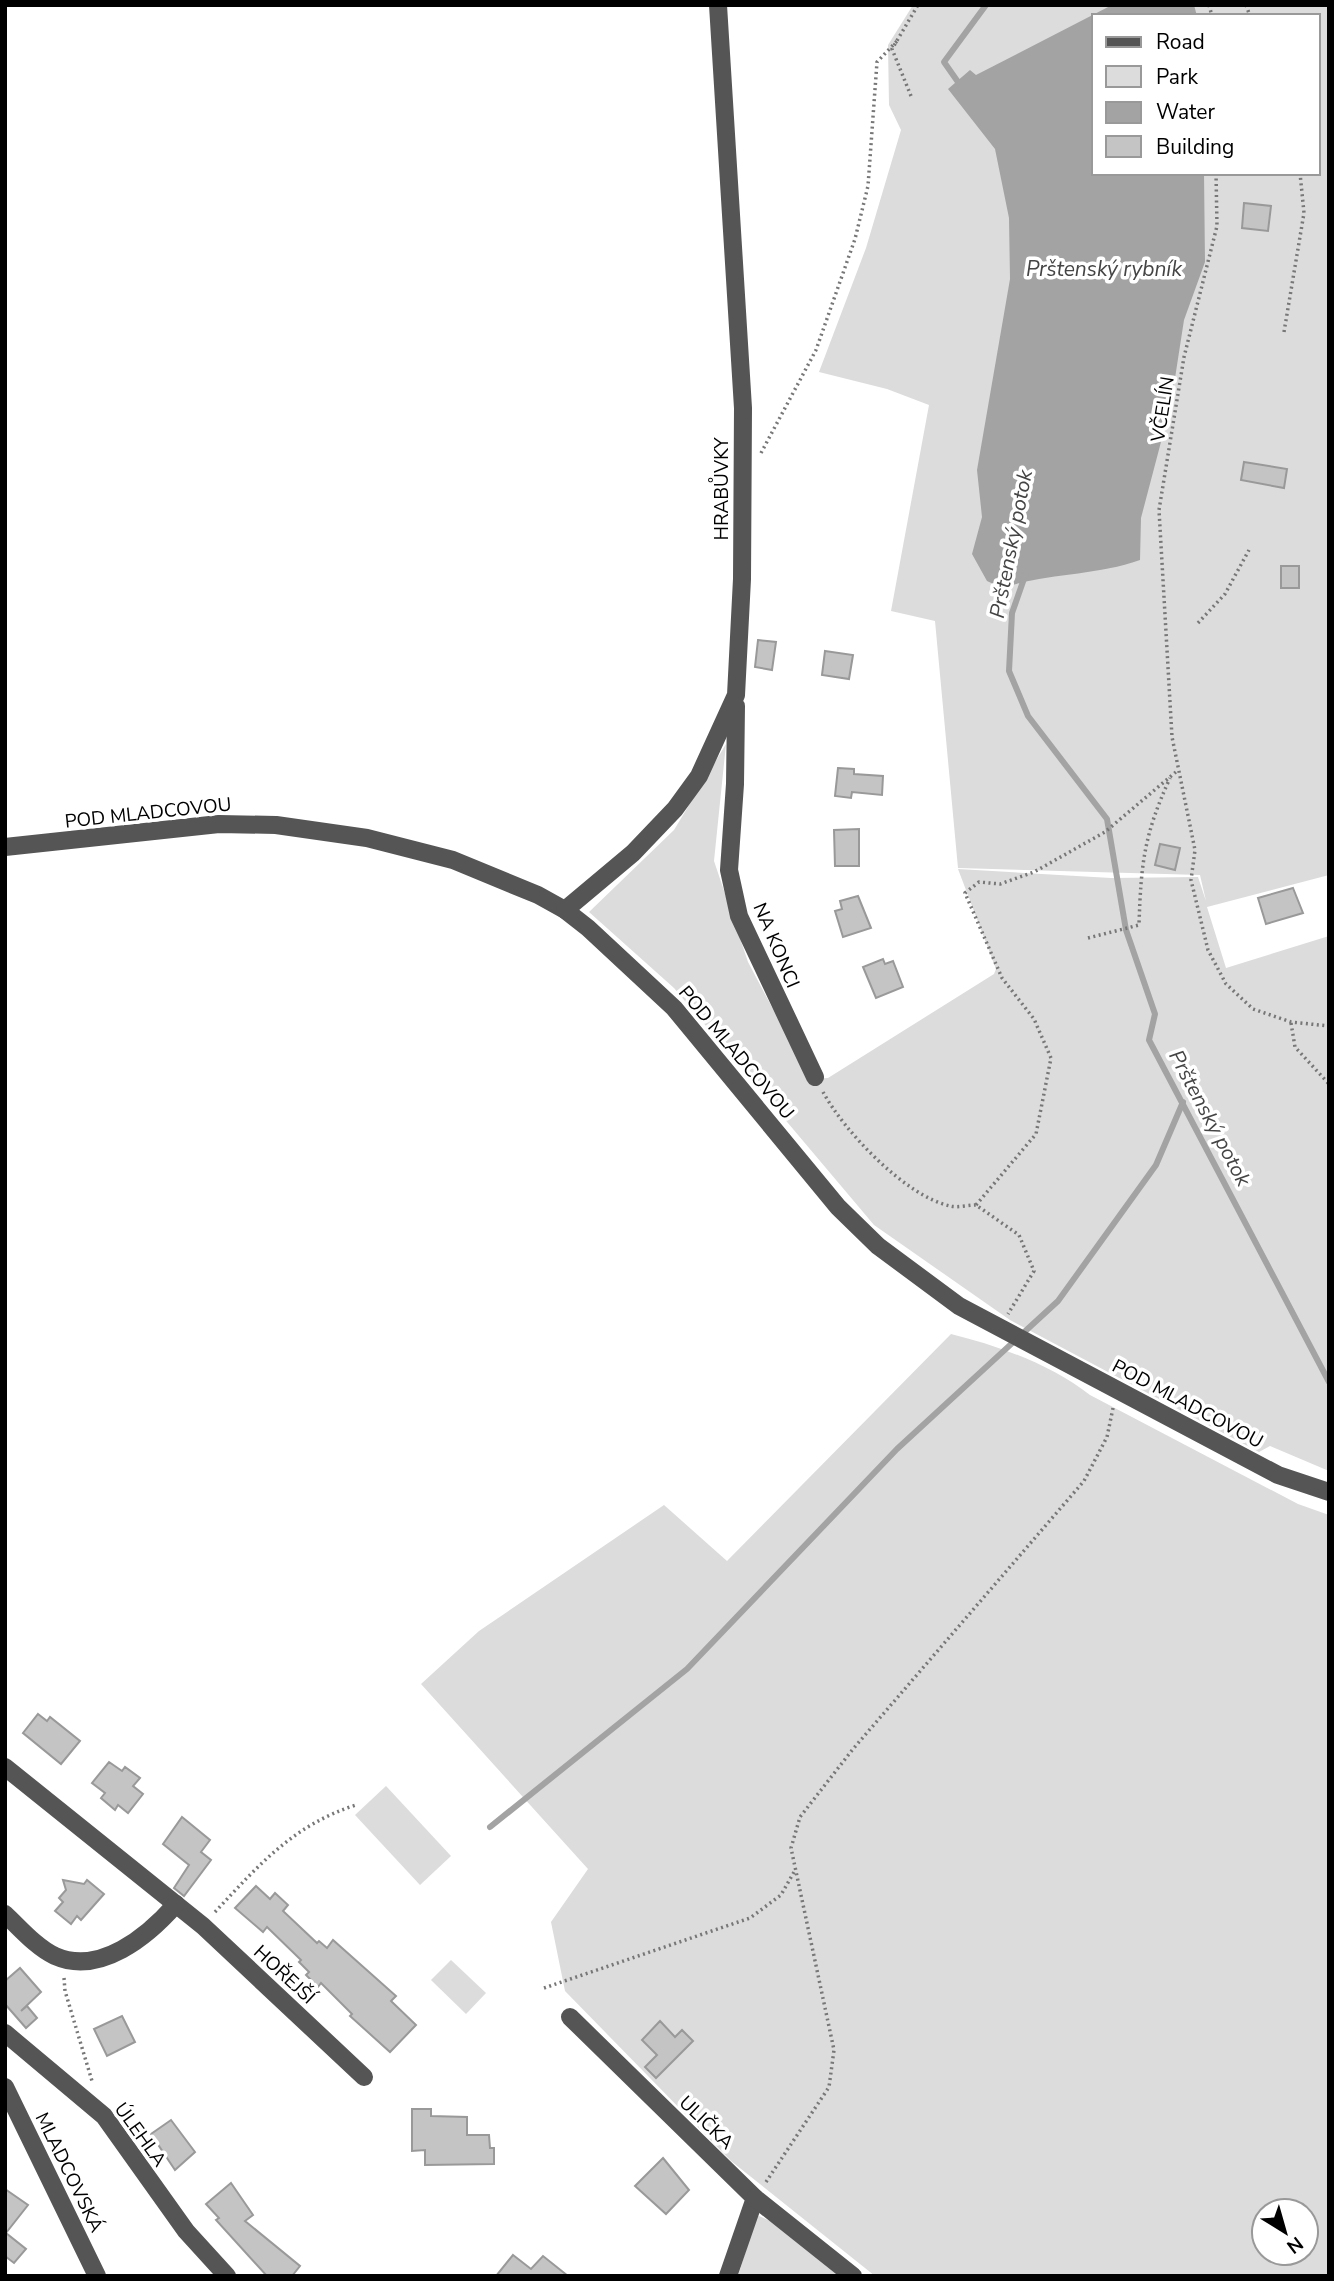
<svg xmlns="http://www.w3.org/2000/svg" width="1334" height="2281" font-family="'Nunito Sans',sans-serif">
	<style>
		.green { fill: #dcdcdc; fill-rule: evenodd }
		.water { fill: #a3a3a3 }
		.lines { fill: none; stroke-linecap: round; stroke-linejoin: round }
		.stream { stroke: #a3a3a3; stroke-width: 6 }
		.building { fill: #c4c4c4; stroke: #999; stroke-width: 2 }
		.path { stroke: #777; stroke-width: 3.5; stroke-dasharray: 2 3.5; stroke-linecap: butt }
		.minor { stroke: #555; stroke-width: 18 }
		.labels { text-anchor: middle; stroke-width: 7; stroke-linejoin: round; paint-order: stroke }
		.street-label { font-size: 19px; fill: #000; stroke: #fff }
		.water-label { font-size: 21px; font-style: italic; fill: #444; stroke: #fff }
	</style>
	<rect width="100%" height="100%" fill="#fff"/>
	<!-- green -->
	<g class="green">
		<path d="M913 5H1329V875L1207 907 1226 968 1329 936V1471L1270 1446 1259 1452 1010 1320 874 1225 674 988 589 912 674 830 726 744 714 861 748 962 810 1079 828 1078 994 974 996 969 958 869 1111 878 1198 877 1206 901 1200 875 958 868 935 621 891 611 929 405 887 389 819 372 866 248 901 130 889 105 888 45ZM1094 16H1318V173H1094Z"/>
		<path d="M951 1334C999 1346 1050 1364 1090 1395L1298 1504 1329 1515V2276H875L731 2161 565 1991 551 1922 588 1869 421 1684 479 1631 664 1505 727 1561ZM1264 2211H1306V2253H1264Z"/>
		<path d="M386 1786 451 1856 420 1885 355 1815Z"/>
		<path d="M451 1960 486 1993 466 2014 431 1980Z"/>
		<path d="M757 2215 772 2222 840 2276H738Z"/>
	</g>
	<!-- water -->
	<path class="water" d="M1112 5H1194L1197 16H1094V173H1204L1205 262 1184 320 1171 404 1141 518 1140 560C1095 576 1047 573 1002 588L987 581 972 554 982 517 977 470 1010 279 1009 218 995 149 948 89 970 70 976 75Z"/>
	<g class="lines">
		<!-- stream -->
		<g class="stream">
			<path d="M965 85 958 82 944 62 986 5"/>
			<path d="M1026 573 1012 613 1009 671 1028 716 1107 819 1126 930 1155 1014 1149 1040 1329 1382"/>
			<path d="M490 1827 687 1669 897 1449 1058 1301 1156 1165 1183 1102"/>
		</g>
	</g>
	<!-- building -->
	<g class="building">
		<path d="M1244 203 1271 206 1268 231 1242 228Z"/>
		<path d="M1244 462 1287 469 1284 488 1241 480Z"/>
		<rect x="1281" y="566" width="18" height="22"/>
		<path d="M758 640 776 642 772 670 755 667Z"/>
		<path d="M825 651 853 655 849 679 822 675Z"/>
		<path d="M838 768 854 769V774L883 776 882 795 852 792 851 798 835 796Z"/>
		<path d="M859 829V866H835L834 830Z"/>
		<path d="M1160 844 1180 848 1175 870 1155 865Z"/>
		<path d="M1293 888 1303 913 1266 924 1258 898Z"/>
		<path d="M858 896 871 928 843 937 835 911 842 909 840 901Z"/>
		<path d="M883 959 885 964 893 961 903 987 876 998 863 967Z"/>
		<path d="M38 1714 47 1721 50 1717 80 1741 61 1764 23 1733Z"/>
		<path d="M109 1762 122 1771 125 1767 140 1778 133 1786 143 1794 128 1813 118 1805 115 1810 101 1798 105 1793 92 1783Z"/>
		<path d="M182 1817 210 1840 201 1852 211 1860 184 1896 174 1888 189 1865 163 1844Z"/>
		<path d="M63 1880 84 1884 87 1880 104 1894 81 1920 77 1916 71 1924 55 1911 63 1902 59 1898 66 1890Z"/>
		<path d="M256 1886 270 1899 275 1893 288 1905 283 1911 317 1943 319 1941 327 1948 333 1940 396 1996 391 2001 416 2025 390 2052 350 2016 352 2014 321 1983 318 1987 306 1975 309 1972 299 1962 301 1960 267 1927 263 1932 235 1908Z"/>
		<path d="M20 1968 41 1992 21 2011 27 2006 37 2018 26 2028 5 2004V1981Z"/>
		<path d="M122 2016 135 2042 107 2056 94 2029Z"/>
		<path d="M660 2021 675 2037 682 2030 693 2041 656 2078 645 2067 657 2055 642 2040Z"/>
		<path d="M412 2109H431V2116L467 2117V2135H489L490 2148H494V2164L425 2165V2150L412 2151Z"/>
		<path d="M171 2120 195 2152 175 2170 151 2134Z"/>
		<path d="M663 2158 689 2190 666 2214 635 2186Z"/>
		<path d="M231 2183 253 2215 245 2221 300 2266 292 2276H267L216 2220 219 2218 206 2204Z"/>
		<path d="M5 2189 28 2205 6 2233 26 2249 14 2263 5 2256Z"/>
		<path d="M513 2255 531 2269 543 2256 568 2276H496Z"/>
	</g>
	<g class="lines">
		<!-- path -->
		<g class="path">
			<path d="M1209 5 1212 16"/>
			<path d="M1246 5 1250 16"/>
			<path d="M911 96 892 49 918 5"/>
			<path d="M1216 173 1217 226 1184 357 1159 510 1172 737 1195 850 1191 880 1208 950 1226 984 1253 1009 1291 1022 1329 1026"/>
			<path d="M1284 332 1304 213 1300 173"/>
			<path d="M761 453 816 350 855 239 868 186 877 62 897 41"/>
			<path d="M1198 623 1225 594 1249 550"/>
			<path d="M1088 938 1139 925C1141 863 1144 835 1170 778"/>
			<path d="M1291 1023 1295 1047 1329 1084"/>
			<path d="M823 1092C844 1131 905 1196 950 1206 957 1208 968 1205 976 1205L1019 1235 1034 1271 1008 1314"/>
			<path d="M976 1205 1036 1134 1051 1058 1034 1019 1002 978 965 893 979 882 1000 884 1034 872 1105 832 1177 771"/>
			<path d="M215 1912C259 1865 293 1825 356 1805"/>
			<path d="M64 1978 65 1991 92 2081"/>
			<path d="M544 1988 750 1918 781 1895 794 1872"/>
			<path d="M766 2182 829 2087 834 2050 791 1848 800 1817 853 1749 1084 1481 1107 1437 1113 1408"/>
		</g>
		<!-- minor -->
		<g class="minor">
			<path d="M736 706 735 784 729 870 739 916 815 1077"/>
			<path d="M5 847 219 824 276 825 367 838 453 860 538 895 565 910 588 928 674 1008 838 1207 878 1246 959 1306 1278 1475 1329 1492"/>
			<path d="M565 910 633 853 675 809 699 776 736 695 742 579 743 408 718 5"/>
			<path d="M5 1767 203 1926 364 2077"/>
			<path d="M5 1914C20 1928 36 1947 55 1956 100 1976 148 1936 176 1904"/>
			<path d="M570 2017 755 2198 728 2276"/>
			<path d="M5 2033 104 2116 186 2231 227 2276"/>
			<path d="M5 2087 97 2276"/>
			<path d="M755 2198 853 2276"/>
		</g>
	</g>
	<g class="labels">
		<!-- street labels -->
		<g class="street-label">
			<text transform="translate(1162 409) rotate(-81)" y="7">VČELÍN</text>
			<text transform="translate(721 489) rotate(-90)" y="7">HRABŮVKY</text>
			<text transform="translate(148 812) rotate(-6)" y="7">POD MLADCOVOU</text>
			<text transform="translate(777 945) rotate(67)" y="7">NA KONCI</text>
			<text transform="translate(737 1052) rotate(50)" y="7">POD MLADCOVOU</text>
			<text transform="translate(1188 1403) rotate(28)" y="7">POD MLADCOVOU</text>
			<text transform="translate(285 1974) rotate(43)" y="7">HOŘEJŠÍ</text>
			<text transform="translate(707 2122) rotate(44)" y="7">ULIČKA</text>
			<text transform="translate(141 2134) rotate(54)" y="7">ÚLEHLA</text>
			<text transform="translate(70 2172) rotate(64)" y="7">MLADCOVSKÁ</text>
		</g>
		<!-- water labels -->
		<g class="water-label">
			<text x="1104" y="276">Prštenský rybník</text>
			<text transform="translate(1011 544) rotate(-79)" y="7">Prštenský potok</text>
			<text transform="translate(1210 1118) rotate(62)" y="7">Prštenský potok</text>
		</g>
	</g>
	<!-- border -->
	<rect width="1334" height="2281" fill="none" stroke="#000000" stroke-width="14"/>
	<!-- legend -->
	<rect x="1092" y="14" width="228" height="161" fill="#ffffff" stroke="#999999" stroke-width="2"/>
	<rect x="1106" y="37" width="35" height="10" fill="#555555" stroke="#999999" stroke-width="2"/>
	<text x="1156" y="49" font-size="21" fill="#000000">Road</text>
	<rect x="1106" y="66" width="35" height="21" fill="#dcdcdc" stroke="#999999" stroke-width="2"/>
	<text x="1156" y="84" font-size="21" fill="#000000">Park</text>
	<rect x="1106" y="102" width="35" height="21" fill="#a3a3a3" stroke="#999999" stroke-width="2"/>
	<text x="1156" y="119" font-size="21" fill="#000000">Water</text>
	<rect x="1106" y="136" width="35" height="21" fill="#c4c4c4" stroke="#999999" stroke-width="2"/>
	<text x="1156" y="154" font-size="21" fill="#000000">Building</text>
	<!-- north arrow -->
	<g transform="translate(1285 2232) rotate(143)"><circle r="33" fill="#ffffff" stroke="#999999" stroke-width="2"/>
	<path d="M0-5L12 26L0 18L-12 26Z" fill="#000000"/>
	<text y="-10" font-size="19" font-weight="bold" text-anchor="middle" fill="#000000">N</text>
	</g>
</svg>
